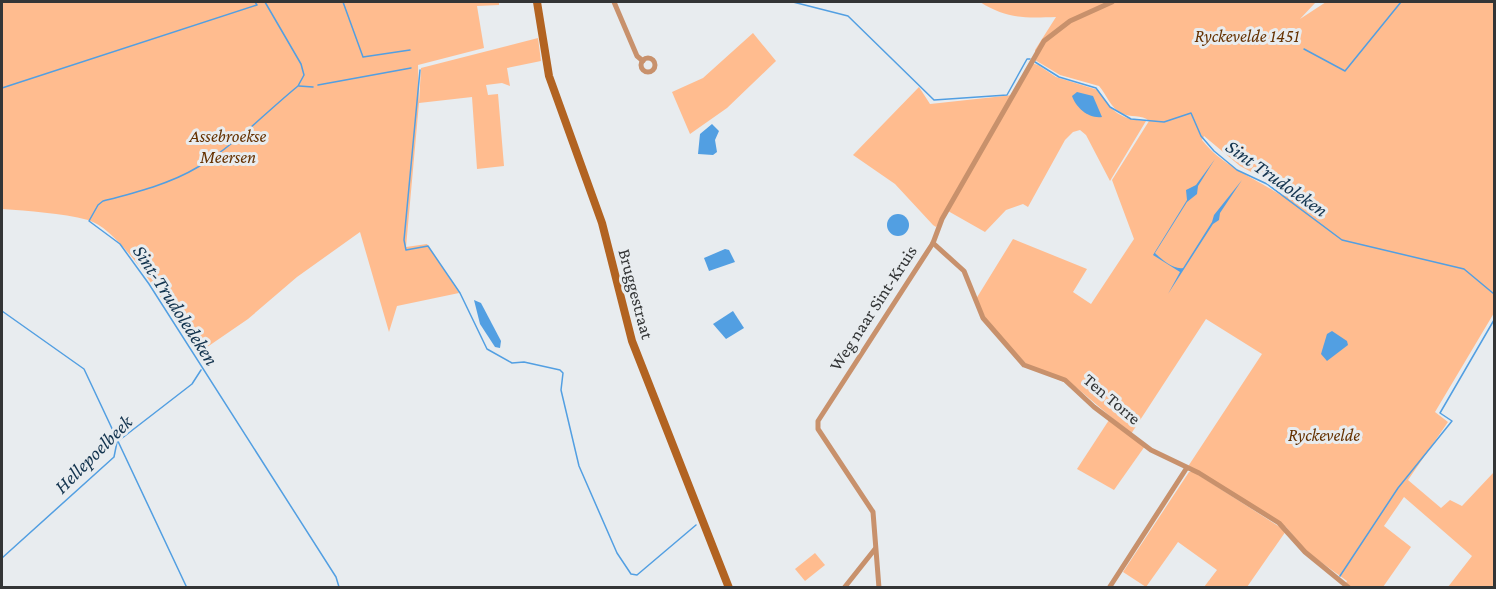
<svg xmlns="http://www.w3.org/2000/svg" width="1496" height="589" font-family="'Crimson Pro',serif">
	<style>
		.green { fill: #ffbc8f; fill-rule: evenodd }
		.water { fill: #529fe2 }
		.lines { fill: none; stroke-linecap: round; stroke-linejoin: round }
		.stream { stroke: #529fe2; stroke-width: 1.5 }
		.street { stroke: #c8916c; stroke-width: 5 }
		.secondary { stroke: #b26321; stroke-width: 8 }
		.labels { text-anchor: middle; stroke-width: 6; stroke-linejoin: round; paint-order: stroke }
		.park-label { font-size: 18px; font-style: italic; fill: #653100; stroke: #e8ecef }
		.street-label { font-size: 18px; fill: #333536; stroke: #e8ecef }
		.water-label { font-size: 20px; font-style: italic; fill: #12334e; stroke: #e8ecef }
	</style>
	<rect width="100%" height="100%" fill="#e8ecef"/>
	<!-- green -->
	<g class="green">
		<path d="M2 2H499V5L477 6 484 48 418 65 419 103 421 68 538 38 541 61 507 68 510 86 502 83 486 85 488 95 498 94 504 166 477 169 472 97 419 103 406 247 427 244 459 293 397 306 389 332 360 232 297 277 248 319 197 354C176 322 125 231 88 220 61 213 29 211 2 209Z"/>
		<path d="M980 2H1316L1300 19 1326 2H1494V313L1435 412 1448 422 1408 480 1441 508 1450 500 1462 506 1494 472V587H1448L1472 556 1404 497 1384 526 1411 547 1383 587H1348L1345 585 1347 581 1307 552 1286 527 1187 468 1262 354 1206 319 1131 434 1077 388 1028 366 987 321 976 299 1013 239 1087 269 1073 292 1091 304 1134 239 1112 180 1149 121C1142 114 1130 118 1121 113 1110 107 1107 95 1099 86L1060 75 1035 60V50L1056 17C1024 18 1007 19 980 2ZM1204 136 1240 166 1285 190 1282 196C1255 178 1223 167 1202 140Z"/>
		<path d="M753 33 776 61 727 108 690 134 672 92 703 78Z"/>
		<path d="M1032 63 1038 65 1056 77 1098 90C1112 111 1118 119 1146 121L1110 181 1086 135 1080 130 1073 132 1065 140 1028 207 1023 204 1006 210 985 232 948 211 936 227 933 225 895 184 853 155 919 87 930 104 1013 95Z"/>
		<path d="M1109 420 1145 446 1114 490 1077 469Z"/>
		<path d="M1189 472H1194L1286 531 1247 587H1204L1217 570 1178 542 1146 587 1123 572Z"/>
		<path d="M815 553 825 565 805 581 795 569Z"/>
	</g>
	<!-- water -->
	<g class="water">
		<path d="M1077 92 1093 96 1102 117C1089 119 1076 108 1072 96Z"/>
		<path d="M712 124 719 131 715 140 717 152 713 155 698 154 700 134Z"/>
		<path d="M1215 159 1198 186 1197 194 1187 202 1155 253C1161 259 1174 270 1183 268L1212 222 1214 215 1242 180 1220 213 1219 220 1213 224 1168 294 1180 272 1153 255 1187 200 1186 190 1196 185Z"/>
		<circle cx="898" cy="225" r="11"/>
		<path d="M725 249 729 250 735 262 709 271 704 258Z"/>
		<path d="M474 300 481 303 501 341 500 348 495 347 480 324Z"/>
		<path d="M733 311 744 328 726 339 713 324Z"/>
		<path d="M1332 331 1347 341 1348 345 1327 361 1321 354 1327 334Z"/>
	</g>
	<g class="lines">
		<!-- stream -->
		<g class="stream">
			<path d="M265 2 301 64 304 75 298 86C265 113 235 145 198 167 170 184 134 193 103 201L98 205 89 221 120 244 149 284 336 577 339 587"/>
			<path d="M343 2 363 57 410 50"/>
			<path d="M793 2 848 16 934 100 1007 95 1027 59H1030"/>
			<path d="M1304 49 1345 71 1401 2"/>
			<path d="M1035 62 1059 77 1096 88 1110 107 1131 119 1164 122 1191 113 1201 136 1214 151 1237 170 1267 184 1342 240 1464 269 1494 294"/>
			<path d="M420 70 404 240 406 250 428 246 460 293 487 349 512 363 524 362 560 370 563 373 561 390 579 466 617 553 631 574 637 575 696 525"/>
			<path d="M318 85 411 68"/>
			<path d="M299 86 313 87"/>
			<path d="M2 88 257 5 255 2"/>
			<path d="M2 311 84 369 187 588"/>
			<path d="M2 478V484"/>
			<path d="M2 558 114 457 117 442 192 384 201 370"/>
			<path d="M1340 576 1398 488 1452 421 1440 413 1494 320"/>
		</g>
		<!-- street -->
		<g class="street">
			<path d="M614 2 637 56 643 61"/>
			<circle cx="648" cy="65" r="7"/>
			<path d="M933 243 964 271 983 318 1024 365 1065 380 1094 407 1151 450 1199 473 1279 523 1305 552 1349 588"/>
			<path d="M844 588 875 549"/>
			<path d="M879 588 873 512 818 429V421L933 243 942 219 1044 41 1070 21 1112 2"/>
			<path d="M1109 588 1186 469"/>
		</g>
		<!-- secondary -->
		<path class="secondary" d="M537 2 549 76 602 223 632 341 729 588"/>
	</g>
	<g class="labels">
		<!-- park labels -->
		<g class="park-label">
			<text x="1247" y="42">Ryckevelde 1451</text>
			<text x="228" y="142">Assebroekse<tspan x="228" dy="21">Meersen</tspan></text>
			<text x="1324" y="441">Ryckevelde</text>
		</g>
		<!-- street labels -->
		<g class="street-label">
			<text transform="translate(636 294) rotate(75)" y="6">Bruggestraat</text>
			<text transform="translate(873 308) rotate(-57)" y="6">Weg naar Sint-Kruis</text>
			<text transform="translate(1112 399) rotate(40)" y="6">Ten Torre</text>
		</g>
		<!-- water labels -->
		<g class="water-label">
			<text transform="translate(1277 178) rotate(35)" y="7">Sint Trudoleken</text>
			<text transform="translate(176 305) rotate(57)" y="7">Sint-Trudoledeken</text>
			<text transform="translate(93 454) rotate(-45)" y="7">Hellepoelbeek</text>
		</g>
	</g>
	<!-- border -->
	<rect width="1496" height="589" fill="none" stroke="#333536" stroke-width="6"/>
</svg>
